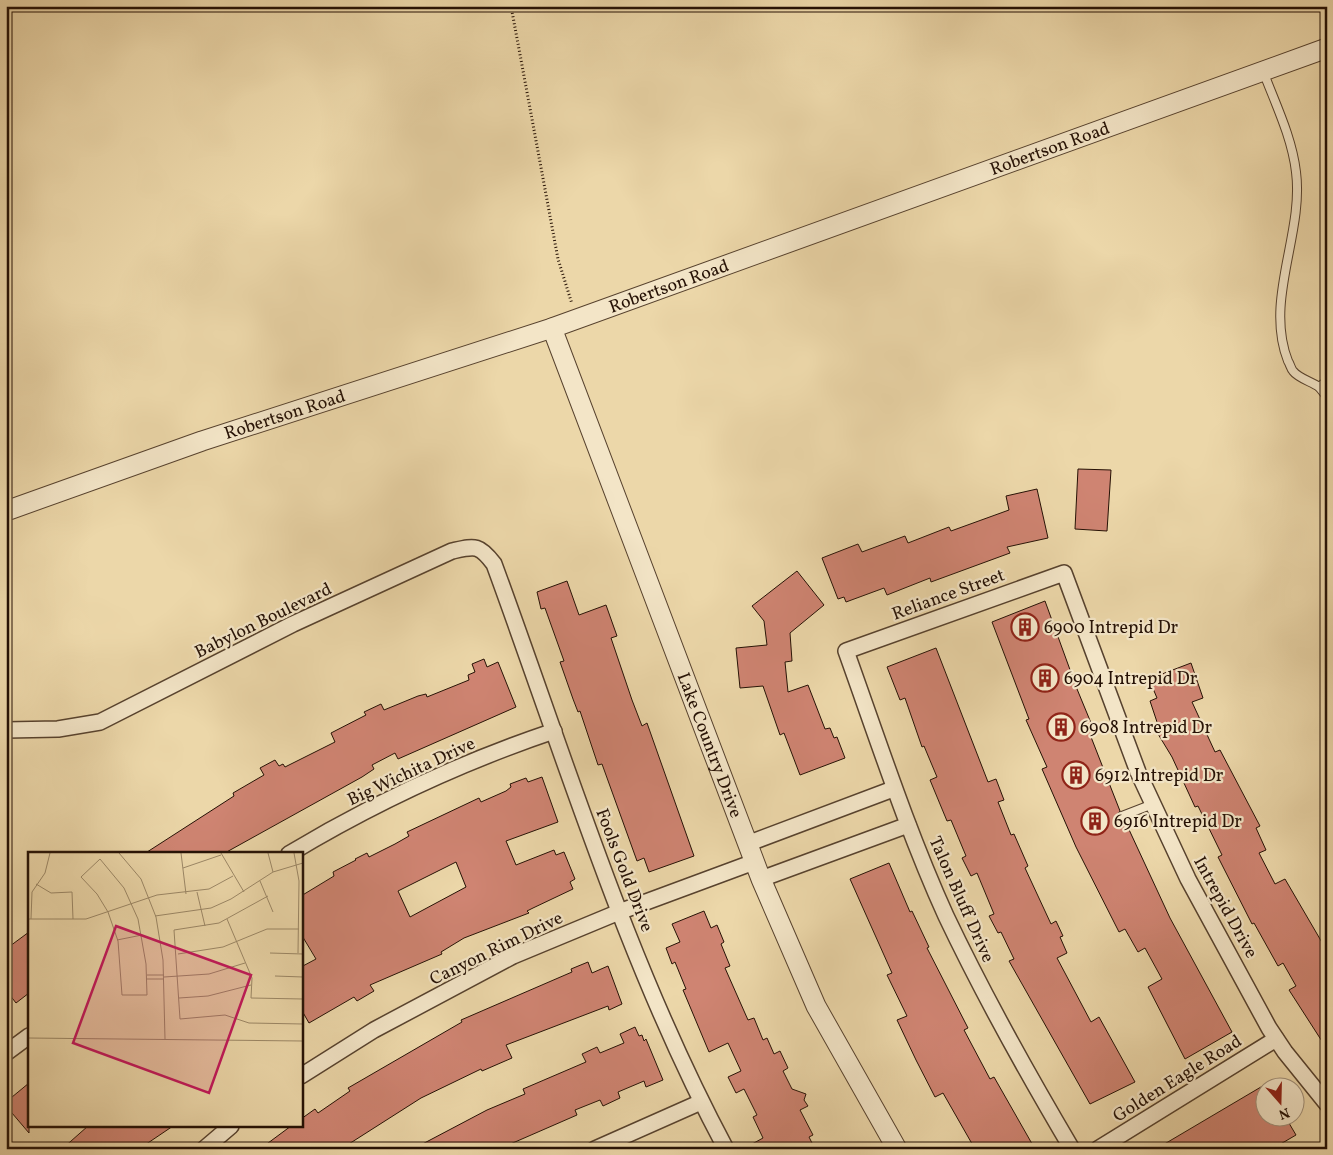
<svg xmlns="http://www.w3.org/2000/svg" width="1333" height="1155" font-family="Vollkorn,serif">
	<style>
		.building { fill: #cf8472; stroke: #251105; fill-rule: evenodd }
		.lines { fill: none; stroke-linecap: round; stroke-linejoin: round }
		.service-casing { stroke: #57422e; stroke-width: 10 }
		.minor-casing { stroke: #57422e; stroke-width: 18 }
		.tertiary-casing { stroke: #57422e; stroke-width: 21 }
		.path { stroke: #251105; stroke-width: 3; stroke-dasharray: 1 2.5; stroke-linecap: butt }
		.service { stroke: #f3e5c7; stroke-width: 8 }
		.minor { stroke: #f3e5c7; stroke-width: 15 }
		.tertiary { stroke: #f3e5c7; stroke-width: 19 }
		.labels { text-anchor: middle; stroke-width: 4.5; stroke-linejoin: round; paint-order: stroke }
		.street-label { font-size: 18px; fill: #251105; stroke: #f3e5c7 }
		.poi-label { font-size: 18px; fill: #251105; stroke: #f3e5c7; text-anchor: start }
		.inset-road { fill: none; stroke: #9c8867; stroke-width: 1 }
		.view { fill: #c2185b; fill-opacity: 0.15; stroke: #c2185b; stroke-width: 2.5 }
		.inset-edge { fill: none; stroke: #251105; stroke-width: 2.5 }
	</style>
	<rect width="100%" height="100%" fill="#ecd7a9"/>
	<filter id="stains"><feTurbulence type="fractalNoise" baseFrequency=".004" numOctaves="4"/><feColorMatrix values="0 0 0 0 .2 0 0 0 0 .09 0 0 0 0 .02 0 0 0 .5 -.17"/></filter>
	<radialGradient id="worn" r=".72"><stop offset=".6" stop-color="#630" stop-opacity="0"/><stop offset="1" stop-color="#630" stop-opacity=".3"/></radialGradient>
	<!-- building -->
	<g class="building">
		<path d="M1078 469 1111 470 1107 531 1075 529Z"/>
		<path d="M1037 489 1048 538 1007 547 1010 553 931 582 930 578 887 595 884 588 846 602 844 597 838 599 822 558 858 544 862 552 905 536 908 543 949 527 951 531 1009 510 1006 496Z"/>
		<path d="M797 571 824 605 790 633 792 661 785 662 788 692 808 685 825 729 830 728 834 738 837 737 845 758 800 775 784 733 780 735 763 686 740 688 736 648 767 645 764 621 752 606Z"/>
		<path d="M567 581 579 615 606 605 617 636 611 638 632 700 642 726 647 723 694 856 649 872 644 858 637 861 602 764 598 765 580 711 578 712 573 699 560 662 564 661 545 608 541 609 537 592Z"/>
		<path d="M1045 601 1077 689 1096 735 1091 737 1120 811 1117 815V818L1125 821 1170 918 1232 1032 1185 1059 1148 987 1162 979 1145 948 1138 952 1125 929 1119 932 1076 847 1042 769 1047 767 1026 720 1029 719 992 622Z"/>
		<path d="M936 648 988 782 996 779 1004 800 998 802 1011 835 1014 834 1028 866 1025 868 1051 924 1056 921 1063 936 1060 937 1067 953 1057 958 1091 1022 1099 1017 1135 1082 1090 1104 1009 961 1014 959 1001 932 998 933 989 916 994 914 977 873 971 876 962 858 966 856 951 820 947 821 930 780 937 777 924 746 922 747 905 698 900 700 887 667Z"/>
		<path d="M484 659 487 667 498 662 516 707 398 759 395 753 372 765 374 769 362 777 223 854H144L234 796 233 793 264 775 260 768 275 760 279 766 283 764 285 767 335 742 331 733 366 715 364 712 381 704 384 710 418 696 426 694 427 697 469 680 468 675 475 672 472 664Z"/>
		<path d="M1191 663 1203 698 1192 702 1215 752 1220 750 1260 826 1256 828 1266 850 1259 853 1275 884 1285 879 1327 951V1049L1289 990 1296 986 1283 963 1278 966 1254 923 1252 924 1218 857 1222 855 1198 806 1195 807 1172 757 1155 729 1159 728 1150 701 1157 698 1149 679Z"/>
		<path d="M542 777 558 822 506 841 516 865 554 850 556 855 564 852 575 879 570 882 573 889 533 908 527 911 529 913 464 938 441 952 442 954 370 985 374 991 357 1001 354 997 309 1023 301 1009V967L316 959 301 934V896L334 876 333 872 356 860 355 859 367 853 369 857 395 844 409 836 407 832 479 798 481 802 506 791 511 787 510 784 526 778 528 782ZM456 862 466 887 410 917 398 891Z"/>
		<path d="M889 863 910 912 912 911 929 947 927 948 968 1028 964 1030 990 1079 994 1077 1035 1149H975L943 1093 935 1097 916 1060 897 1020 907 1016 887 975 892 973 850 879Z"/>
		<path d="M704 911 711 928 717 925 724 942 721 944 730 966 725 968 748 1020 754 1018 763 1040 767 1038 774 1054 780 1051 788 1068 783 1071 792 1089 806 1094 804 1100 808 1106 800 1110 813 1135 809 1137 815 1149H743L763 1138 753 1117 757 1115 744 1089 736 1093 728 1077 741 1071 728 1043 709 1052 683 990 686 989 675 962 672 964 666 948 680 942 672 924Z"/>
		<path d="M29 932V993L16 1003 6 990V949Z"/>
		<path d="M588 962 592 973 608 966 622 1004 609 1010 608 1006 506 1045 512 1058 482 1071 481 1069 421 1098 341 1149H260L291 1126H301V1119L315 1109 318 1113 350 1091 348 1088 462 1022 461 1020 572 972 571 969Z"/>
		<path d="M635 1027 639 1036 642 1035 644 1041 646 1039 663 1080 646 1087 644 1081 618 1092 620 1098 603 1106 600 1100 575 1110 577 1115 499 1149H413L487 1110 525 1094 523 1089 586 1062 582 1054 597 1047 600 1053 624 1043 620 1034Z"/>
		<path d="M29 1083V1133L6 1106V1102Z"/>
		<path d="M1266 1084V1118H1286L1296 1135 1272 1149H1156Z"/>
		<path d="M88 1126H173L139 1149H62Z"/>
	</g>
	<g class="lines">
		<!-- service casing -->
		<g class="service-casing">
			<g id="service">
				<path d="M1263 71C1275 103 1292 137 1296 172 1304 234 1264 300 1288 361 1290 364 1291 369 1293 371 1298 378 1312 382 1319 387"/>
				<path d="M1327 381 1319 387 1327 397"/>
				<path d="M1122 816 1153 804"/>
			</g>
		</g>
		<!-- minor casing -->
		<g class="minor-casing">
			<g id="minor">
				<path d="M6 730 58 729 100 722 293 624 452 551C475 546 479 544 494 564 566 760 627 964 726 1149"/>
				<path d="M747 844 893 789"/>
				<path d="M289 854C372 804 462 762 554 731"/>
				<path d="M761 879 908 825"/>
				<path d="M6 1053 29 1036"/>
				<path d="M301 1076 374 1030 513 956 619 912 754 862"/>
				<path d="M204 1149 231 1126"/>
				<path d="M595 1149 701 1102"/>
				<path d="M1072 1149C1027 1073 984 996 946 916 907 830 878 740 846 651L1064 573 1138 772 1188 879 1269 1028 1285 1052 1327 1104"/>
				<path d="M1098 1149 1276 1039"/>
			</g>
		</g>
		<!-- tertiary casing -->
		<g class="tertiary-casing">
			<g id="tertiary">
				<path id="s1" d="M552 328 761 879 816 1006 897 1149"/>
				<path id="s2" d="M6 511 202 441 552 328 1327 48"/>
			</g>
		</g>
		<!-- path -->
		<path class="path" d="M511 6 558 259 572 304"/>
		<!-- service -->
		<use href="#service" class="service"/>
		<!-- minor -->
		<use href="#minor" class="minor"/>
		<!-- tertiary -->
		<use href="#tertiary" class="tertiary"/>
	</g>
	<!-- icons -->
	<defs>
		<g id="building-ring" transform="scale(1.4375)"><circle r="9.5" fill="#f3e5c7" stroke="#8f2418" stroke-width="1.5"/><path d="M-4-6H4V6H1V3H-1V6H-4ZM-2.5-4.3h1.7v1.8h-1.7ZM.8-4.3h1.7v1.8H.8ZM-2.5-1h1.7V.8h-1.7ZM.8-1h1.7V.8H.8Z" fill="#8f2418"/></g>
	</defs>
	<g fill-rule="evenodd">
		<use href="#building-ring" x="1025" y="627"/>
		<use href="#building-ring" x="1045" y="678"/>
		<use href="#building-ring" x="1061" y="727"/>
		<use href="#building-ring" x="1076" y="775"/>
		<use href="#building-ring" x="1095" y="821"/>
	</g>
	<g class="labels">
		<!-- street labels -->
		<g class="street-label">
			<text dy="6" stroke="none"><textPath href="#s2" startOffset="1105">Robertson Road</textPath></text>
			<text dy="6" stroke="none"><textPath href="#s2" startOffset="700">Robertson Road</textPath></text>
			<text dy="6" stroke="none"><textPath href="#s2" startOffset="295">Robertson Road</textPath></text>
			<text transform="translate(948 594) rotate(-20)" y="6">Reliance Street</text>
			<text transform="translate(263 620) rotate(-26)" y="6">Babylon Boulevard</text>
			<text dy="6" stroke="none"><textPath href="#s1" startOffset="446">Lake Country Drive</textPath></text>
			<text transform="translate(411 771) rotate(-25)" y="6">Big Wichita Drive</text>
			<text transform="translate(625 870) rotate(69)" y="6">Fools Gold Drive</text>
			<text transform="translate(962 899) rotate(66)" y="6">Talon Bluff Drive</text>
			<text transform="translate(1226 907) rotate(61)" y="6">Intrepid Drive</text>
			<text transform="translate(496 948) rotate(-26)" y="6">Canyon Rim Drive</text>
			<text transform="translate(1177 1078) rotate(-32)" y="6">Golden Eagle Road</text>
		</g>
		<!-- poi labels -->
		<g class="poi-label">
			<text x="1044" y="633">6900 Intrepid Dr</text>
			<text x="1064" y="684">6904 Intrepid Dr</text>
			<text x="1080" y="733">6908 Intrepid Dr</text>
			<text x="1095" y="781">6912 Intrepid Dr</text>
			<text x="1114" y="827">6916 Intrepid Dr</text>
		</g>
	</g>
	<!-- overview -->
	<g transform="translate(28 852)">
		<rect width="275" height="275" fill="#ecd7a9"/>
		<path class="inset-road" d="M91 1 113 27 128 65 135 108 137 187M153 1 158 42M193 1 216 40M240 1 245 20M266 1 271 29 270 101M72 7 96 36 110 67 118 112 119 143H94L90 89 80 60 69 42 53 25ZM155 16 193 3M232 29 245 60M8 32 23 41 44 40 45 67M169 40 177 74M240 44 191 71 146 78 152 167 197 163 221 171 275 172M127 64 183 56 203 47 245 20 275 11M0 67H58L129 43 181 37 205 24M3 67 4 40 17 21 22 1M199 67 224 126 223 146 275 147M89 88 114 83M242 101 275 102M150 102 195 95 239 77H271M119 123H136M247 124 275 125M136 125 181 122 217 111M119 127H136M151 146 180 144 223 133M0 186 275 189"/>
		<path class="view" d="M88 74 223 123 181 241 45 191Z"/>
		<rect width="275" height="275" class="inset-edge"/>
	</g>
	<!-- margin -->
	<rect width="1333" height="1155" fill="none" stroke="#ecd7a9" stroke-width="25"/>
	<rect x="8" y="8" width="1318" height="1140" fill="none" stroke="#251105" stroke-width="2.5"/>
	<rect x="12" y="12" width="1308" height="1130" fill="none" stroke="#251105"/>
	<!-- north arrow -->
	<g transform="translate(1280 1102) rotate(160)"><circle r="24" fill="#f3e5c7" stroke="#a19079"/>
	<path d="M0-4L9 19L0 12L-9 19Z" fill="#8f2418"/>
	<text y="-8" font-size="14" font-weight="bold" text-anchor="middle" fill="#251105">N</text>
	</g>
	<rect width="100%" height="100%" filter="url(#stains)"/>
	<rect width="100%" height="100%" fill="url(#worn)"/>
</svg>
